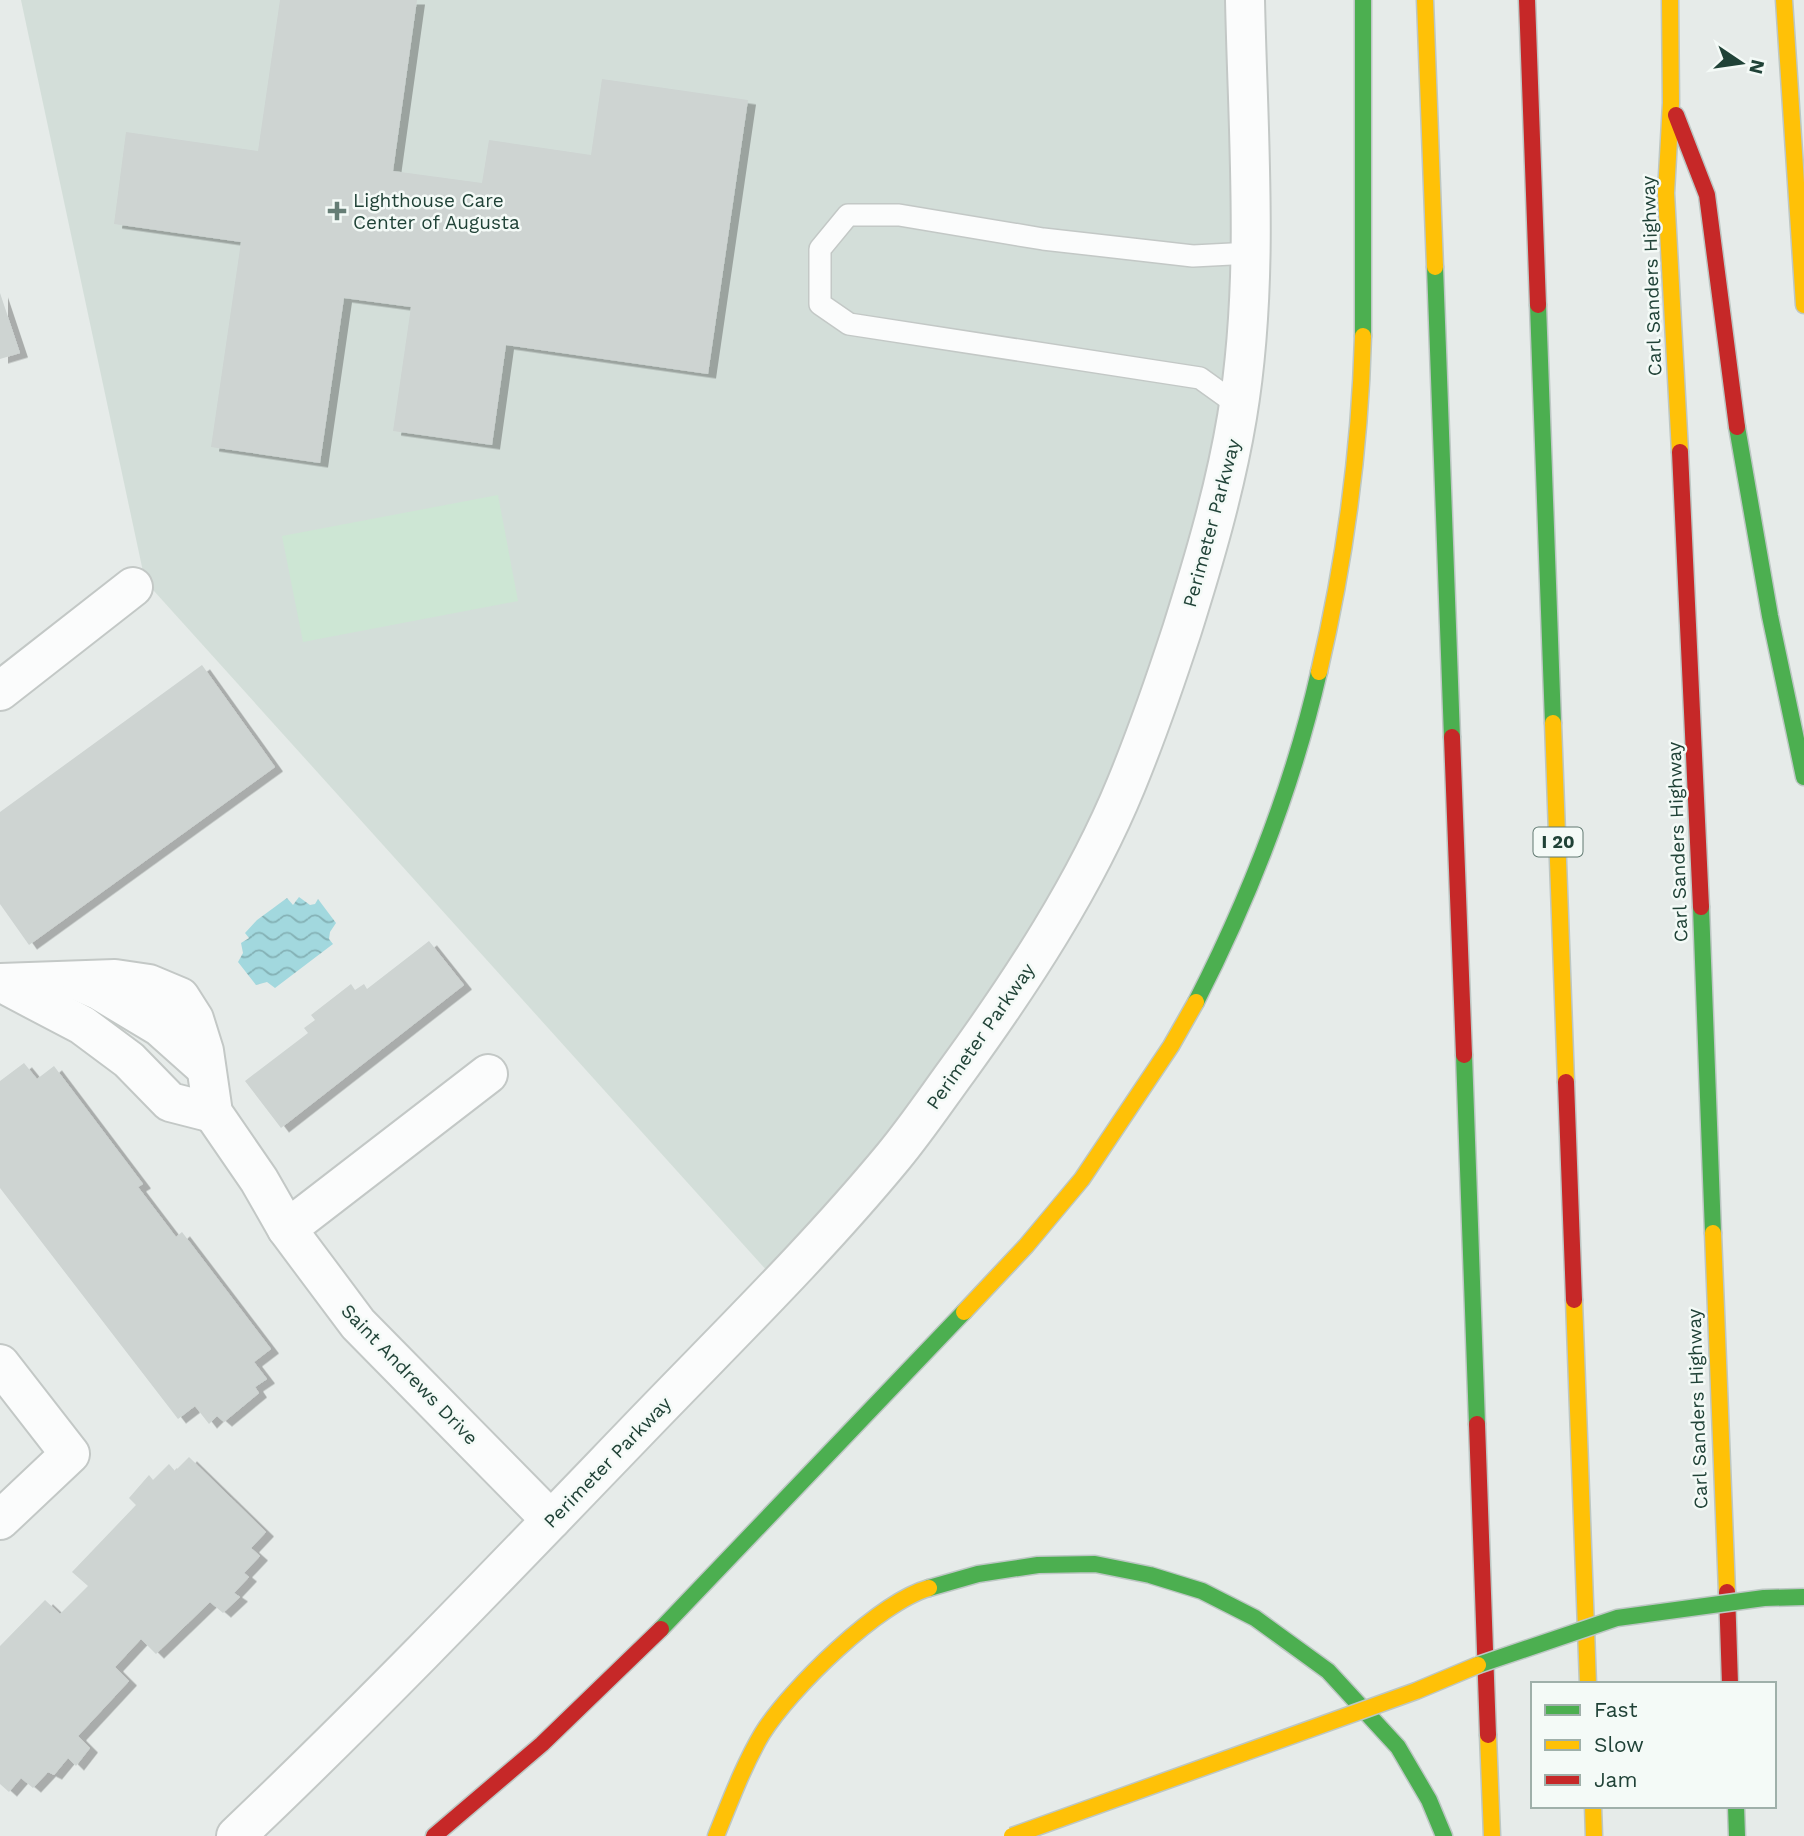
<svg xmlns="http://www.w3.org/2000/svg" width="1804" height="1836" font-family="'Work Sans',sans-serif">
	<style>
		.built { fill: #d3ded9 }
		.pitch { fill: #cde6d4 }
		.water { fill: url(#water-waves) }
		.building { fill: #ced4d2; filter: url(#shadow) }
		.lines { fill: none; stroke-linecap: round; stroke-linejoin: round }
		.lane-casing { stroke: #c3c8c6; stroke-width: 24 }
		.street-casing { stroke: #c3c8c6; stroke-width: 42 }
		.fast-casing { stroke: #bdc7c4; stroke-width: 19 }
		.slow-casing { stroke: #bdc7c4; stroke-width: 19 }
		.jam-casing { stroke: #bdc7c4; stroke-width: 19 }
		.lane { stroke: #fbfcfc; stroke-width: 21 }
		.street { stroke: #fbfcfc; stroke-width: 38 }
		.fast { stroke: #4caf50; stroke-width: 16 }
		.slow { stroke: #ffc107; stroke-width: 16 }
		.jam { stroke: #c62828; stroke-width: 16 }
		.fast-bridge-casing { stroke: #bdc7c4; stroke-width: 19; stroke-linecap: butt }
		.slow-bridge-casing { stroke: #bdc7c4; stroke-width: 19; stroke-linecap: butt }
		.fast-bridge { stroke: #4caf50; stroke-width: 16 }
		.slow-bridge { stroke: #ffc107; stroke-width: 16 }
		.poi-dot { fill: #657d75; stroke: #f4faf7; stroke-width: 2.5 }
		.labels { text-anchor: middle; stroke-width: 5; stroke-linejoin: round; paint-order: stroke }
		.shield { fill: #f4faf7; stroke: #607971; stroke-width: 2 }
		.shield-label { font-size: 18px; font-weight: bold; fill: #204237 }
		.poi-label { font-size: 19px; fill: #204237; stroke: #f4faf7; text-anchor: start }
		.street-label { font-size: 19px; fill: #204237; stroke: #f4faf7 }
	</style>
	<defs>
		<pattern id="water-waves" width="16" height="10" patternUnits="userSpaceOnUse" patternTransform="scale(1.75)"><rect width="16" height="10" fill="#a2d8de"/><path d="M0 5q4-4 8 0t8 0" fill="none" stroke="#84b1b5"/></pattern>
		<filter id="shadow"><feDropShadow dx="8" dy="4.5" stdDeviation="0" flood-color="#0004"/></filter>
	</defs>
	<rect width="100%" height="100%" fill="#e6ebe9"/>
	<!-- built -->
	<path class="built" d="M21 0H1243L1251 253 1217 512 1082 874 778 1283 145 581Z"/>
	<!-- pitch -->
	<path class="pitch" d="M498 495 518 601 303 642 282 536Z"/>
	<!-- water -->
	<path class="water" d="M299 897 310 905 315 904 318 899 336 923 330 932 329 939 333 944 275 988 267 982 256 985 238 962 243 953 241 943 249 938 245 933 257 920 287 898 293 905Z"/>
	<!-- building -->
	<g class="building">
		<path d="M280 0H417L393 171 482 183 489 140 591 155 602 79 748 100 708 374 506 345 492 445 393 431 411 307 344 298 320 463 211 447 241 242 114 224 126 132 258 151Z"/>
		<path d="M0 293 20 353 0 359Z"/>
		<path d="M202 665 275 767 29 945 0 904V812Z"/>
		<path d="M429 941 464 985 281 1128 245 1081 308 1033 304 1028 315 1020 311 1015 351 984 355 990 364 984 367 989Z"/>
		<path d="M24 1063 37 1079 54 1066 143 1184 138 1187 176 1237 182 1232 271 1349 254 1362 267 1379 255 1387 259 1393 224 1422 217 1416 209 1424 195 1406 178 1419 0 1188V1081Z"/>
		<path d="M189 1457 266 1532 251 1548 260 1556 244 1573 249 1577 234 1593 240 1597 223 1613 210 1602 156 1654 141 1639 115 1667 129 1681 78 1736 90 1748 76 1766 68 1758 54 1775 48 1772 33 1788 21 1778 9 1792 0 1784V1646L45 1600 60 1614 88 1586 72 1572 136 1505 129 1498 149 1475 153 1480 169 1464 175 1471Z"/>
	</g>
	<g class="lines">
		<!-- lane casing -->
		<g class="lane-casing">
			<path id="lane" d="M1239 406 1200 378 849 324 820 304V249L848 215H899L1043 239 1193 256 1251 253"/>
		</g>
		<!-- street casing -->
		<g class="street-casing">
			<g id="street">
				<path d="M0 691 133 587"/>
				<path d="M0 983 115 979 149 984 180 997 194 1019 204 1051 213 1113 259 1180 287 1229 358 1324 551 1520"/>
				<path d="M82 983 100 991 160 1027 206 1068"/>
				<path d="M4 984 82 1025 129 1060 170 1102 213 1113"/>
				<path d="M287 1229 488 1074"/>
				<path d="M0 1364 70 1454 0 1520"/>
				<path d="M236 1836C371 1708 501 1572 630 1438 719 1345 812 1255 893 1157 917 1128 937 1098 959 1068 1022 981 1085 885 1126 785 1147 734 1165 682 1182 630 1204 560 1225 489 1237 417 1260 279 1248 139 1245 0"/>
			</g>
		</g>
		<!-- fast casing -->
		<g class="fast-casing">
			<g id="fast">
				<path d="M1435 267 1452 737"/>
				<path d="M1538 305 1553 723"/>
				<path d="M1363 336V0"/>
				<path d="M1737 427 1770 616 1804 777"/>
				<path d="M1701 907 1713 1233"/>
				<path d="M1196 1002C1249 898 1293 786 1319 672"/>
				<path d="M1464 1055 1477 1424"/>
				<path d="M929 1588 978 1574 1038 1565 1095 1564 1150 1575 1202 1591 1255 1618 1328 1671 1398 1747 1429 1800 1444 1836"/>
				<path d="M661 1629 964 1312"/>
				<path d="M1736 1806 1737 1836"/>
			</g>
		</g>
		<!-- slow casing -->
		<g class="slow-casing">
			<g id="slow">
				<path d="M1425 0 1435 267"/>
				<path d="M1670 0 1671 103 1666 193 1680 452"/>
				<path d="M1784 0 1804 305"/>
				<path d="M1319 672C1345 561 1360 450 1363 336"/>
				<path d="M1553 723 1566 1082"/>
				<path d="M1713 1233 1727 1592"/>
				<path d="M1574 1300 1588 1684"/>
				<path d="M964 1312 1026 1246 1082 1179 1171 1046 1196 1002"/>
				<path d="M1488 1735 1492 1836"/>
				<path d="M1593 1806 1594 1836"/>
				<path d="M716 1836C730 1802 743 1766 762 1734 790 1689 879 1602 929 1588"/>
			</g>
		</g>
		<!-- jam casing -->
		<g class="jam-casing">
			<g id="jam">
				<path d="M1527 0 1538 305"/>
				<path d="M1676 115 1707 195 1737 427"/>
				<path d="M1680 452 1701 907"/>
				<path d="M1452 737 1464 1055"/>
				<path d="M1566 1082 1574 1300"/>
				<path d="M1477 1424 1488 1735"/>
				<path d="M1727 1592 1730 1684"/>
				<path d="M434 1836 542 1744 661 1629"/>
			</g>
		</g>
		<!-- lane -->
		<use href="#lane" class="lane"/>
		<!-- street -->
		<use href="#street" class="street"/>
		<!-- fast -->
		<use href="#fast" class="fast"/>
		<!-- slow -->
		<use href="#slow" class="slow"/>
		<!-- jam -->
		<use href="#jam" class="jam"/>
		<!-- fast-bridge casing -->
		<g class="fast-bridge-casing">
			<path id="fast-bridge" d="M1478 1665 1617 1618 1764 1598 1804 1597"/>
		</g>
		<!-- slow-bridge casing -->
		<g class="slow-bridge-casing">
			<path id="slow-bridge" d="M1012 1836 1416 1691 1478 1665"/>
		</g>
		<!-- fast-bridge -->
		<use href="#fast-bridge" class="fast-bridge"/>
		<!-- slow-bridge -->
		<use href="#slow-bridge" class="slow-bridge"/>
	</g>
	<!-- markers -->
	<path class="poi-dot" d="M333.5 200.5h7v7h7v7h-7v7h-7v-7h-7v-7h7z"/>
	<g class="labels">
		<!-- shield labels -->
		<rect class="shield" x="1533.5" y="827.5" width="49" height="29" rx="5"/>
		<g class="shield-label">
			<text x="1558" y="848">I 20</text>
		</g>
		<!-- poi labels -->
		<g class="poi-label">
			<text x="353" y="207">Lighthouse Care<tspan x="353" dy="22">Center of Augusta</tspan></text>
		</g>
		<!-- street labels -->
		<g class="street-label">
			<text transform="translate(1651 276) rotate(-92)" y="7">Carl Sanders Highway</text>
			<text transform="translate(1211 523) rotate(-75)" y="7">Perimeter Parkway</text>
			<text transform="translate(1677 842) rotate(-92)" y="7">Carl Sanders Highway</text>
			<text transform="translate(980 1036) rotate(-55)" y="7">Perimeter Parkway</text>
			<text transform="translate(410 1374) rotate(46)" y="7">Saint Andrews Drive</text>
			<text transform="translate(1697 1409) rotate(-92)" y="7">Carl Sanders Highway</text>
			<text transform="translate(607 1462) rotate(-46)" y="7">Perimeter Parkway</text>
		</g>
	</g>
	<!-- legend -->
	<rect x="1531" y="1682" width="245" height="126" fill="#f4faf7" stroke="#9fb0aa" stroke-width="2"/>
	<rect x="1545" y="1705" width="35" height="10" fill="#4caf50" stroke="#9fb0aa" stroke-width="2"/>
	<text x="1594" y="1717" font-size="21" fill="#204237">Fast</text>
	<rect x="1545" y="1740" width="35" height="10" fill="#ffc107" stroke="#9fb0aa" stroke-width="2"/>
	<text x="1594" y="1752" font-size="21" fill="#204237">Slow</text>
	<rect x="1545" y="1775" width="35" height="10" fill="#c62828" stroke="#9fb0aa" stroke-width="2"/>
	<text x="1594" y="1787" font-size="21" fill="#204237">Jam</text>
	<!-- north arrow -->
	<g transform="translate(1741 63) rotate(103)" stroke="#f4faf7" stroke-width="5" paint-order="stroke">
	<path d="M0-5L12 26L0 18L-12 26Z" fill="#204237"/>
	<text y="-10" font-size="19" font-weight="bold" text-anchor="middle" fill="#204237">N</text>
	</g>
</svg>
